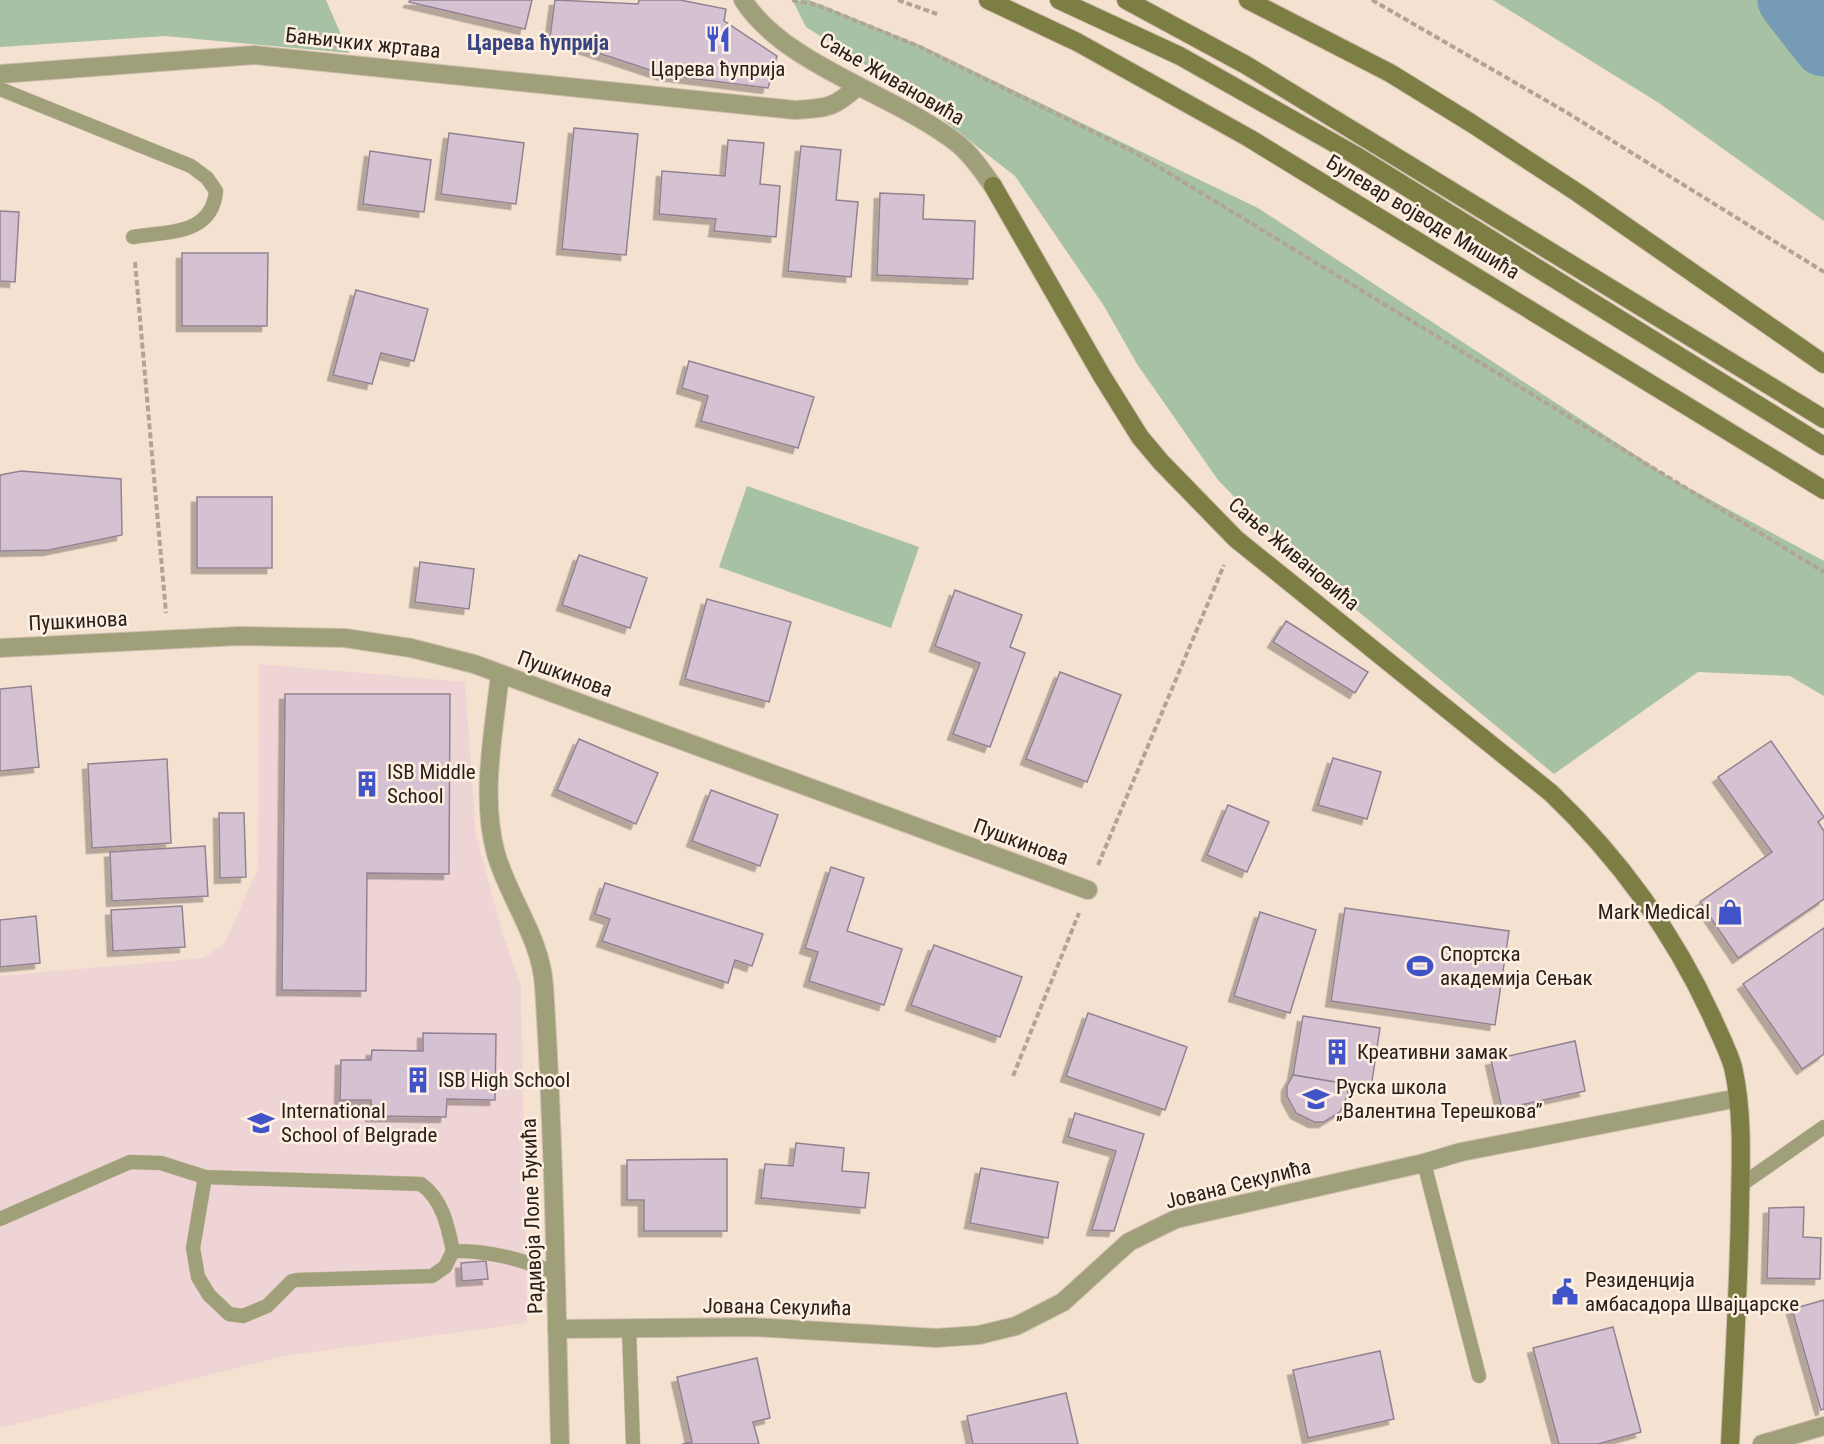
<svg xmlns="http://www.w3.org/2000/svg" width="1824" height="1444" font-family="'Roboto Condensed',sans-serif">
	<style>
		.education { fill: #efd4d5 }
		.green { fill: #a6c1a4 }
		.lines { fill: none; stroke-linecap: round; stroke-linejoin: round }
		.river { stroke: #769bb7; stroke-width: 63 }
		.building { fill: #d4c2d2; stroke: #938291; stroke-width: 1.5; filter: url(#shadow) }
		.lane-casing { stroke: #cfbeaf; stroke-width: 15 }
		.street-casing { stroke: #cfbeaf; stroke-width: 20 }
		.secondary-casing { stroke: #cfbeaf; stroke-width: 20 }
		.path { stroke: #b2a395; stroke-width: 4; stroke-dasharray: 6 3; stroke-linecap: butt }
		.lane { stroke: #9fa07a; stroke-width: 14 }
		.street { stroke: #9fa07a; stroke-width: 18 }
		.secondary { stroke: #7d7e44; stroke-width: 18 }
		.labels { text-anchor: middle; stroke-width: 5; stroke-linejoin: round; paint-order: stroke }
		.street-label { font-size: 21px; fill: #27211a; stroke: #ffefe2 }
		.poi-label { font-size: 21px; fill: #27211a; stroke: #ffefe2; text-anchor: start }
		.neighbourhood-label { font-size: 22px; font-weight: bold; fill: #364580; stroke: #ffefe2 }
	</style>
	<defs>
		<filter id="shadow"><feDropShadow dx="-5.5" dy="5.5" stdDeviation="0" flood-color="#0004"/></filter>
	</defs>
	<rect width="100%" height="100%" fill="#f4e1d0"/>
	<!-- education -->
	<path class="education" d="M259 664 465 682 476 835 503 935 521 986 527 1323 284 1356 0 1428V976L203 958 225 943 258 868Z"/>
	<!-- green -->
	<g class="green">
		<path d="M0 0H326L349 53 165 36 0 47Z"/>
		<path d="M809 0 920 45 1258 208 1672 479 1824 561V696L1790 676 1698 672 1554 774 1294 558 1218 480 1137 364 1104 306 1015 176 902 88 806 27 793 1Z"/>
		<path d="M1493 0H1766L1824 72V221L1659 103Z"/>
		<path d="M747 486 919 547 891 628 719 567Z"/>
	</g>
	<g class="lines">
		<!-- river -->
		<path class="river" d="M1789 0 1824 45"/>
	</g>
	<!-- building -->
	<g class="building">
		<path d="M410 0H532L525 29 409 2Z"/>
		<path d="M555 0 638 4 639 0H680L726 9 724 21 777 56 768 88 665 75 550 37Z"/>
		<path d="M574 128 638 134 626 255 562 249Z"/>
		<path d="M449 133 524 143 516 204 441 194Z"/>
		<path d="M728 140 764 143 760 184 780 186 776 237 714 231 716 219 659 214 662 171 725 176Z"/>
		<path d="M801 146 841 150 836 200 858 202 851 277 788 271Z"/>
		<path d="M370 151 431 160 424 212 363 204Z"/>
		<path d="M880 193 924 195 923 219 975 221 973 279 877 275Z"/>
		<path d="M0 211 19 212 15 282 0 281Z"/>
		<path d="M182 253H268L267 326H182Z"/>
		<path d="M356 290 428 309 414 361 381 353 372 384 333 375Z"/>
		<path d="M689 361 814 397 798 448 701 421 708 396 682 388Z"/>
		<path d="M21 471 121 479 122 535 49 550 0 551V475Z"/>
		<rect x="197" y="497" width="75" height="71"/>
		<path d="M579 555 647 578 630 628 562 605Z"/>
		<path d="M420 562 474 569 469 609 415 602Z"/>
		<path d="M955 590 1022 615 1010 647 1025 653 990 747 953 734 980 663 935 646Z"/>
		<path d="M707 599 791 622 769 702 685 679Z"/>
		<path d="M1286 621 1368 672 1355 693 1273 642Z"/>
		<path d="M1060 672 1121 695 1087 782 1026 759Z"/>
		<path d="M31 686 39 767 0 771V689Z"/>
		<path d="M285 694H450L449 874 367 873 366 991 282 990Z"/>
		<path d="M579 739 658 773 636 824 557 790Z"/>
		<path d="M1771 741 1824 817 1818 822 1824 831V899L1738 958 1700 902 1772 852 1718 777Z"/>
		<path d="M1333 758 1381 772 1367 819 1318 805Z"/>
		<path d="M167 759 171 843 92 848 88 764Z"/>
		<path d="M711 790 778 815 760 866 692 841Z"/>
		<path d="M1228 805 1269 822 1247 872 1207 855Z"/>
		<path d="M219 813H244L246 877 220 878Z"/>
		<path d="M205 846 208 896 112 901 110 852Z"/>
		<path d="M831 867 864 878 847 931 902 949 884 1005 809 981 818 952 805 948Z"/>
		<path d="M605 883 763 934 752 966 735 960 728 983 602 941 610 919 595 914Z"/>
		<path d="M182 906 185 947 113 951 111 910Z"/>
		<path d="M1345 908 1509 931 1495 1025 1331 1001Z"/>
		<path d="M1260 912 1316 930 1290 1013 1234 996Z"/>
		<path d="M36 916 40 963 0 967V920Z"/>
		<path d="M1824 928V1054L1802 1069 1743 984Z"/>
		<path d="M934 945 1022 977 1000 1037 911 1005Z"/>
		<path d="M1088 1013 1187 1047 1165 1110 1066 1076Z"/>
		<path d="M1303 1016 1380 1028 1371 1088 1293 1075Z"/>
		<path d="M423 1033 496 1034 495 1100 447 1099 446 1117 371 1116V1100H340L341 1060H371L372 1050 423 1051Z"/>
		<path d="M1575 1041 1585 1091 1502 1109 1491 1060Z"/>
		<path d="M1293 1075 1347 1084 1348 1094 1340 1112 1324 1122H1314L1296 1113 1287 1096V1086Z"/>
		<path d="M1075 1113 1144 1134 1114 1231 1092 1230 1116 1151 1068 1137Z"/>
		<path d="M796 1143 844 1148 842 1171 869 1173 865 1208 761 1198 765 1164 793 1166Z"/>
		<path d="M727 1159V1231H644V1200H627V1160Z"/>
		<path d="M981 1168 1058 1182 1048 1238 970 1223Z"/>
		<path d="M1804 1207 1803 1237 1821 1238 1820 1279 1767 1278 1769 1208Z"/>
		<path d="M486 1261 488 1279 462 1281 461 1263Z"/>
		<path d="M1824 1300V1409L1821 1410 1792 1309Z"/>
		<path d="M1613 1327 1641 1432 1598 1444H1559L1533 1348Z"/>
		<path d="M1380 1351 1394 1419 1308 1438 1293 1370Z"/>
		<path d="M757 1358 770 1418 753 1422 759 1444H682L692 1442 677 1377Z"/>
		<path d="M1066 1393 1078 1444H973L967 1416Z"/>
	</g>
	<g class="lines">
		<!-- lane casing -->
		<g class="lane-casing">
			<g id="lane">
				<path d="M0 89 191 166 207 178 216 191C212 235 169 231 133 237"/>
				<path d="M1424 1163 1479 1376"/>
				<path d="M205 1177 193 1248 198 1277 209 1295 229 1314 243 1316 267 1306 292 1281 297 1280 432 1276 445 1267 453 1251"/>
				<path d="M1741 1185 1824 1127"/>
				<path d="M0 1219 130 1162 161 1163 205 1177 421 1184C443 1200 448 1227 453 1251 490 1250 522 1260 556 1273"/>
				<path d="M629 1329 633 1444"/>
			</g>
		</g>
		<!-- street casing -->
		<g class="street-casing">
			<g id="street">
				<path d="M743 0C785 66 897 95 958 144 972 155 982 171 993 186"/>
				<path d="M0 74 254 55 795 110C828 108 834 108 858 86"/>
				<path d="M0 648 239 636 345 638 411 648 474 664 1088 890"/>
				<path d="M500 674C494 732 480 796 496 854 509 899 541 938 544 986 554 1138 556 1291 560 1444"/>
				<path d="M557 1329 753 1327 936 1338 979 1335 1016 1326 1063 1302 1129 1242 1176 1219 1424 1163 1461 1152 1738 1098"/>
				<path d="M1762 1444 1824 1426"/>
			</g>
		</g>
		<!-- secondary casing -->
		<g class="secondary-casing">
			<g id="secondary">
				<path d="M988 0 1077 42 1249 138 1824 490"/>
				<path d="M1059 0 1180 56 1355 155 1824 446"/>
				<path d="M1126 0 1246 65 1824 419"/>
				<path d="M1248 0 1390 73 1471 123 1578 193 1824 364"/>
				<path d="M993 186 1102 376 1140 437 1161 462 1236 539 1551 793C1618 857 1673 932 1712 1017 1719 1033 1728 1050 1733 1067 1743 1111 1741 1158 1740 1203 1739 1283 1734 1364 1730 1444"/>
			</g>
		</g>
		<!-- path -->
		<g class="path">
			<path d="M792 0 817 5 918 46 1134 152 1824 572"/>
			<path d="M898 0 937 14"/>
			<path d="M1372 0 1566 112 1824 272"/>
			<path d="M135 262 166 613"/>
			<path d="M1098 865 1224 565"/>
			<path d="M1013 1076 1079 913"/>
		</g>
		<!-- lane -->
		<use href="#lane" class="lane"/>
		<!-- street -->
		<use href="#street" class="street"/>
		<!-- secondary -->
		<use href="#secondary" class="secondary"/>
	</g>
	<!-- icons -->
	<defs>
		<g id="restaurant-bare" transform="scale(2.07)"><path d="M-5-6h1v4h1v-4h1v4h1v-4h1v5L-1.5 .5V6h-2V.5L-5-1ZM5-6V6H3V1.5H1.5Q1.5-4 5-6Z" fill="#4054c7" stroke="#ffefe2" stroke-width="2.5" paint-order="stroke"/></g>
		<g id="building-bare" transform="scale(2.07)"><path d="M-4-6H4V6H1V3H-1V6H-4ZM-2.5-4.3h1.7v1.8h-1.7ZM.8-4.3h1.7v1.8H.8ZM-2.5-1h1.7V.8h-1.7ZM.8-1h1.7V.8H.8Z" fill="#4054c7" stroke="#ffefe2" stroke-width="2.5" paint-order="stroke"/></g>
		<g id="shop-bare" transform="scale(2.07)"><path d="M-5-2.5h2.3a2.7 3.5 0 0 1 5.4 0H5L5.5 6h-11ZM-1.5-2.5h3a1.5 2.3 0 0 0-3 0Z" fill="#4054c7" stroke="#ffefe2" stroke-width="2.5" paint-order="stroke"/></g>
		<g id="stadium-bare" transform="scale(2.07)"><path d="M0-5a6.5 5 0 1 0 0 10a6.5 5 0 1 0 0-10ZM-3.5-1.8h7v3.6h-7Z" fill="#4054c7" stroke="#ffefe2" stroke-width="2.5" paint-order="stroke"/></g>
		<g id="school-bare" transform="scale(2.07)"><path d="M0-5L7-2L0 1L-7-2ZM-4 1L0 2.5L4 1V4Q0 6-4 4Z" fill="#4054c7" stroke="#ffefe2" stroke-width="2.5" paint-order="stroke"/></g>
		<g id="civic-bare" transform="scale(2.07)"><path d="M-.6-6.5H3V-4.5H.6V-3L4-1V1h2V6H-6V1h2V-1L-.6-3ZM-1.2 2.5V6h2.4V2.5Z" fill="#4054c7" stroke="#ffefe2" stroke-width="2.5" paint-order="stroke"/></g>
	</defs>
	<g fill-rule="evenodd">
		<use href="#restaurant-bare" x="718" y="39"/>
		<use href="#building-bare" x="367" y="784"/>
		<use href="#shop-bare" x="1730" y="912"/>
		<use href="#stadium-bare" x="1420" y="966"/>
		<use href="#building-bare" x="1337" y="1052"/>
		<use href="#building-bare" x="418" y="1080"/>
		<use href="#school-bare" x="1316" y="1099"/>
		<use href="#school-bare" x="261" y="1123"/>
		<use href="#civic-bare" x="1565" y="1292"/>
	</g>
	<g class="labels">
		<!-- street labels -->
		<g class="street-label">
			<text transform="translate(363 43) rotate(6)" y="7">Бањичких жртава</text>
			<text transform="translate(892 79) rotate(30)" y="7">Сање Живановића</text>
			<text transform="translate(1423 217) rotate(31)" y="7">Булевар војводе Мишића</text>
			<text transform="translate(1294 554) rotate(40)" y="7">Сање Живановића</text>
			<text transform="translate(78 621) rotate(-3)" y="7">Пушкинова</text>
			<text transform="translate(565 674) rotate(20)" y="7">Пушкинова</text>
			<text transform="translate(1021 842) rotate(20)" y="7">Пушкинова</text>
			<text transform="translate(1238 1184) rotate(-14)" y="7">Јована Секулића</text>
			<text transform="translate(532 1216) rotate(-92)" y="7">Радивоја Лоле Ђукића</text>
			<text transform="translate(777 1307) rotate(1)" y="7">Јована Секулића</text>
		</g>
		<!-- poi labels -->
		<g class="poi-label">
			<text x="718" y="76" text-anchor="middle">Царева ћуприја</text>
			<text x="387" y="779">ISB Middle<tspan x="387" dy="24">School</tspan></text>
			<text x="1710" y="919" text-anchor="end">Mark Medical</text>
			<text x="1440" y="961">Спортска<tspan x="1440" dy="24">академија Сењак</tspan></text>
			<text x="1357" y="1059">Креативни замак</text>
			<text x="438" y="1087">ISB High School</text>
			<text x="1336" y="1094">Руска школа<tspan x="1336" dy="24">„Валентина Терешкова”</tspan></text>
			<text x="281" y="1118">International<tspan x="281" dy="24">School of Belgrade</tspan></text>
			<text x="1585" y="1287">Резиденција<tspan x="1585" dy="24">амбасадора Швајцарске</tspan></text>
		</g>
		<!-- neighbourhood labels -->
		<g class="neighbourhood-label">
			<text x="538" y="50">Царева ћуприја</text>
		</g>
	</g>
</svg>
